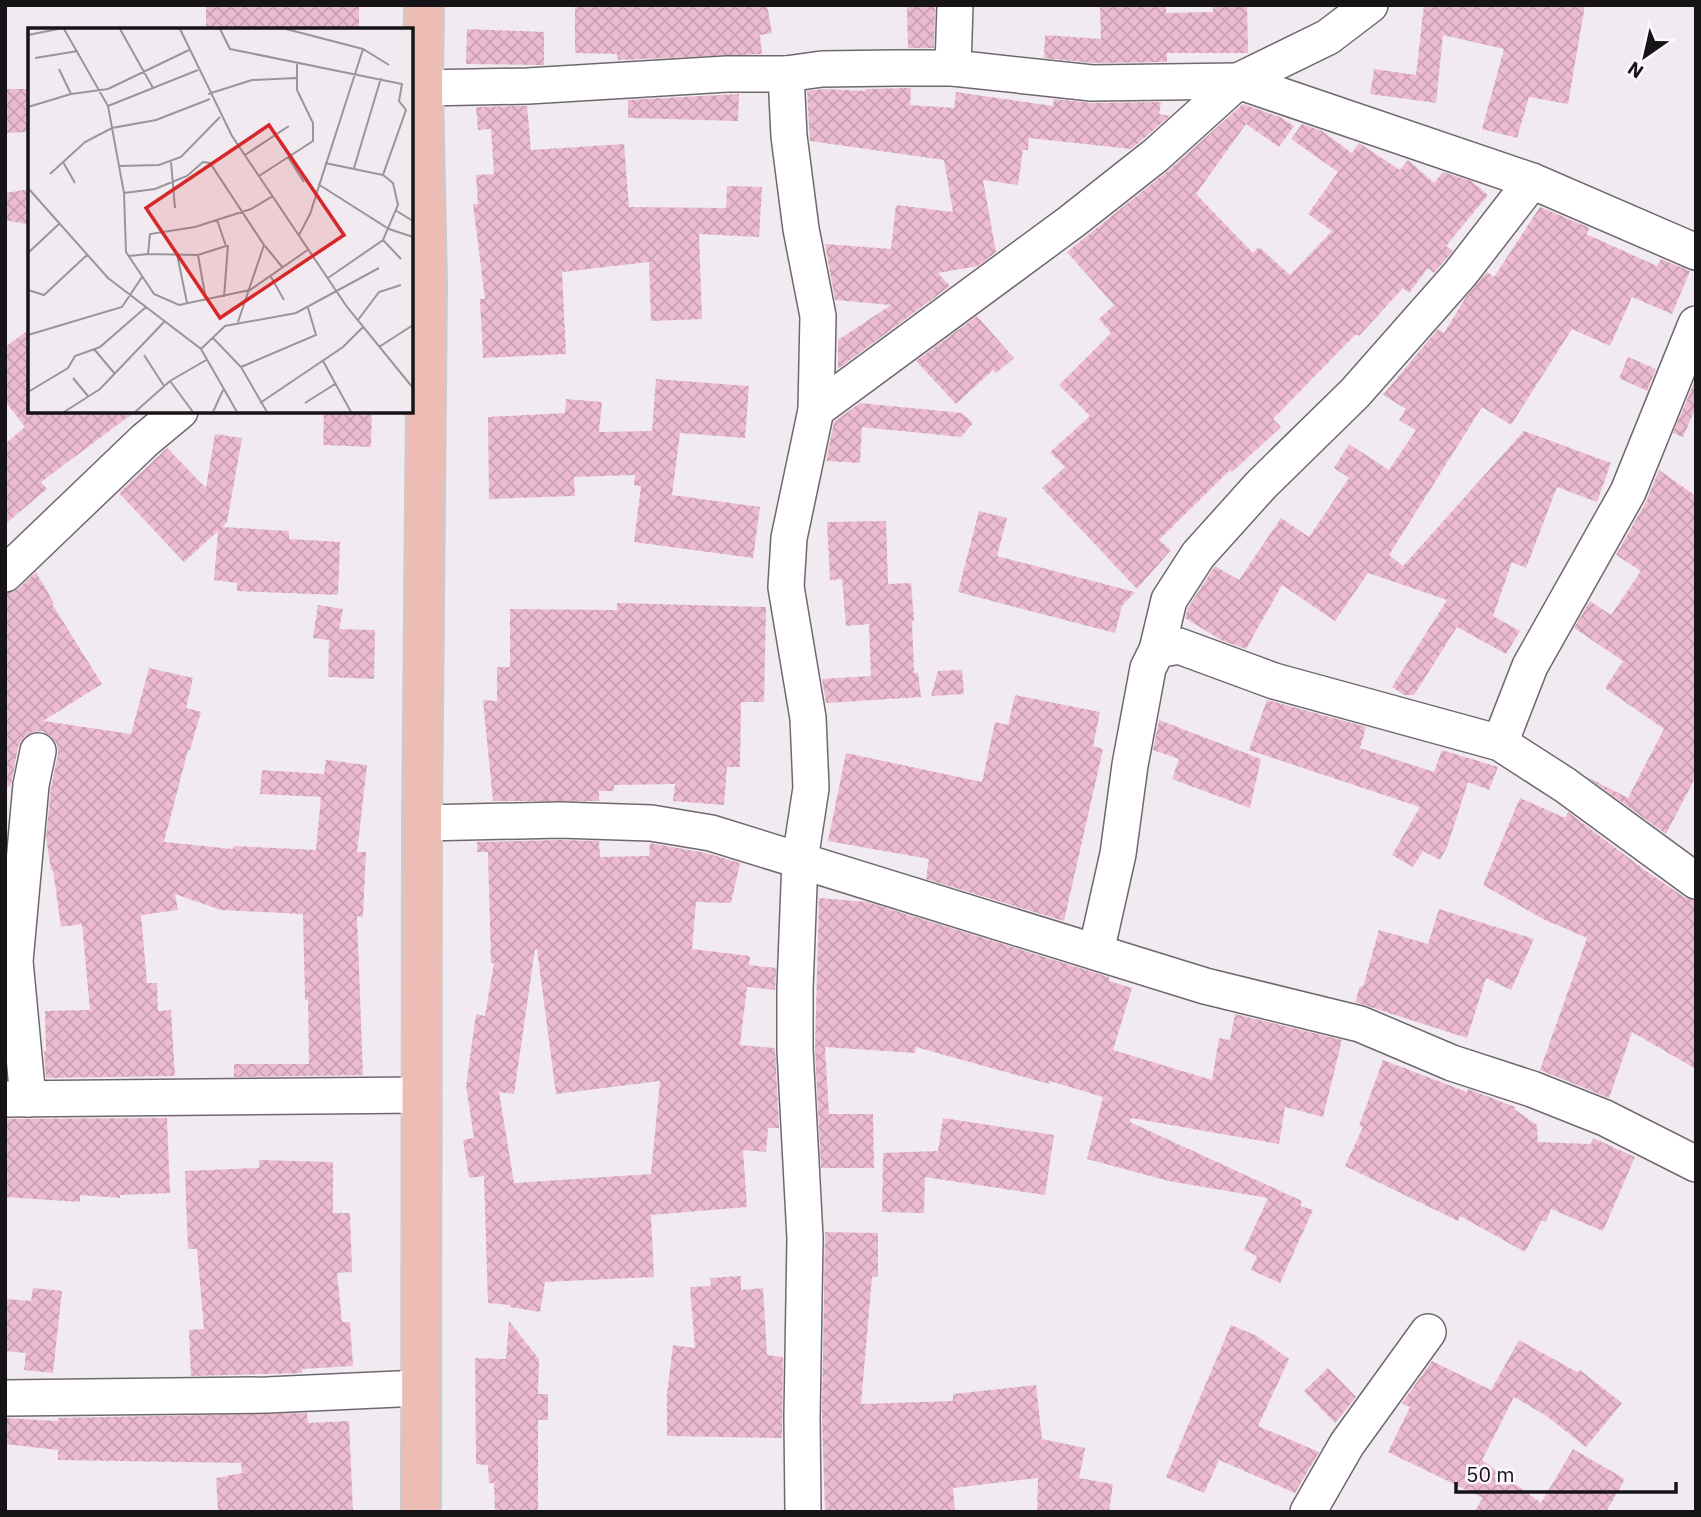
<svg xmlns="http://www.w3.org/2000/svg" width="1701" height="1517" font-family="'IBM Plex Sans',sans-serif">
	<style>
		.building { fill: url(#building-cross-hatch); fill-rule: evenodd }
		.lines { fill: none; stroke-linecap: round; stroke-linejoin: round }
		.minor-casing { stroke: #6f696f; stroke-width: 38 }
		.major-casing { stroke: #cccbcc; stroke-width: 42 }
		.minor { stroke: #fff; stroke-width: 35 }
		.major { stroke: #ecbcb5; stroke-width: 38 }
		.inset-road { fill: none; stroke: #999599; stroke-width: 2 }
		.view { fill: #d62828; fill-opacity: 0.15; stroke: #d62828; stroke-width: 3.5 }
		.inset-edge { fill: none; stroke: #161416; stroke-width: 3.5 }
	</style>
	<defs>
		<pattern id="building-cross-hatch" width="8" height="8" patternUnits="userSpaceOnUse" patternTransform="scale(1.75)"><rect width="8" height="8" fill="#ecbbd1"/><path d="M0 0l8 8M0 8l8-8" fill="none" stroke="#caa0b3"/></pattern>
	</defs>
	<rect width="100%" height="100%" fill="#f1ebf1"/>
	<!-- building -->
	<g class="building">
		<rect x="206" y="5" width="153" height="25"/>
		<path d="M575 5H767L772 33 760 35 762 54 618 60 617 54 575 53Z"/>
		<path d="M907 5H935L934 48H908Z"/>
		<path d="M1100 5H1166V13L1213 12V5H1247L1248 53H1167V62L1093 63 1044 58 1045 35 1101 39Z"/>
		<path d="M1424 5H1585L1568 104 1529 97 1517 138 1482 129 1504 49 1443 35 1436 103 1370 94 1374 69 1416 75Z"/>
		<path d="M467 29 544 32V65L466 64Z"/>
		<path d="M911 88 910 105 954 108 956 92 1053 106 1054 99 1092 103 1161 102 1159 114 1170 116 1131 149 1029 138 1028 150H1023L1018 185 983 180 996 252 978 266 938 273 950 286 838 369V340L891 305 835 300 825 244 891 249 896 205 953 212 944 160 810 141 807 91 824 89 865 91 866 89Z"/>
		<path d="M5 89H30V132L5 133Z"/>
		<path d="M739 94 738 121 628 118V100Z"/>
		<path d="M1243 104 1280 117 1294 126 1279 147 1246 124 1196 194 1253 253 1259 247 1290 275 1332 231 1308 214 1338 172 1291 139 1302 124 1322 131 1352 153 1359 143 1400 170 1408 160 1434 183 1443 172 1471 181 1488 195 1446 246 1453 251 1434 273 1428 268 1409 293 1403 288 1359 336 1356 334 1273 419 1281 427 1232 472 1230 470 1159 540 1171 550 1137 589 1042 488 1065 467 1050 452 1090 416 1059 385 1111 333 1099 319 1114 305 1067 252 1169 170Z"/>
		<path d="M527 106 531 150 624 144 629 207 726 208 727 186 762 187 759 237 699 234 702 319 651 321 649 262 562 272 566 354 483 358 480 299H485L473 204H478L476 175 494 174 491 129 478 130 476 107Z"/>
		<path d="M30 189V225L5 220V193Z"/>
		<path d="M1540 207 1590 228 1586 234 1657 266 1661 259 1690 271 1672 314 1632 297 1610 346 1572 329 1511 425 1482 407 1389 555 1403 566 1524 431 1611 463 1597 502 1557 487 1526 568 1512 562 1493 616 1520 631 1506 654 1457 627 1414 695H1404L1392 687 1447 600 1368 573 1335 621 1282 585 1246 649 1221 640 1185 618 1188 608 1215 566 1239 580 1281 518 1309 537 1349 478 1334 468 1349 444 1389 470 1416 430 1399 420 1406 409 1383 395 1438 329 1444 333 1466 297 1487 272 1494 277Z"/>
		<path d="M977 316 1014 358 996 373 993 370 956 404 916 361Z"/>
		<path d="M30 329V411H136L41 482 47 489 5 524V444L25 427 5 401V347Z"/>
		<path d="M1628 357 1656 369 1647 391 1619 378Z"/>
		<path d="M1696 378V413L1694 412 1683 437 1673 433Z"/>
		<path d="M656 379 749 386 745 438 680 433 672 495 760 507 753 558 634 542 641 486 634 485 635 475 574 477 575 496 489 499 488 417 565 413 566 399 602 402 599 432 652 431Z"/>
		<path d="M860 403 962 413 973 423 961 437 862 427 860 463 826 461 834 422Z"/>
		<path d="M324 411H372L371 447 323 445Z"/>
		<path d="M215 434 242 438 227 522 222 527 289 531V539L340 542 338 595 237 591V583L214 580 218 531 184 562 119 493 167 448 206 488Z"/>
		<path d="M1659 470 1696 496V776L1666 834 1587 777 1628 798 1664 729 1605 688 1623 661 1574 628 1590 601 1611 615 1641 571 1616 555 1646 502Z"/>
		<path d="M979 511 1007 518 997 556 1135 592 1122 606 1115 633 958 592Z"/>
		<path d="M886 521 888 584 911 583 914 621H912L914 673H918L921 697 826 703 822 679 871 676 869 624 846 626 842 579 830 580 827 522Z"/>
		<path d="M36 572 54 603 52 604 102 684 43 721 131 734 149 668 193 678 186 708 201 712 190 750H188L164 842 233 849 234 846 316 850 321 797 260 794 262 770 324 774 326 760 367 765 357 852H366L363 917 357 916 363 1075 234 1077V1064H309L308 1000H305L303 914 221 910 175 894 178 910 141 915 147 983H157L158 1011 171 1010 175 1076 46 1078 44 1051H46L45 1011 90 1010 82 924 61 927 53 870H51L46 837 51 788 58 754 57 744 51 736 41 731 32 732 23 738 18 747 11 785 5 789V594L18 589Z"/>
		<path d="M617 603 766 607 764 702H741L740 767H727L724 805 673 801 675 784 614 785V791H599V801H493L483 700 497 701V667H510V609L617 610Z"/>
		<path d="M318 605 343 609 339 629 375 630 374 679 328 677 329 640 313 638Z"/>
		<path d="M962 670 964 694 931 696 938 671Z"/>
		<path d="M1015 695 1100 712 1093 746 1103 749 1064 921 926 879 929 859 828 841 846 753 982 782 995 722 1008 725Z"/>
		<path d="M1267 700 1366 727 1360 748 1434 772 1442 750 1498 767 1489 790 1468 782 1447 847 1440 860 1423 851 1413 867 1392 855 1420 807 1249 750Z"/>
		<path d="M1159 720 1261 759 1250 808 1172 779 1179 759 1153 750Z"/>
		<path d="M1520 798 1565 818 1568 812 1646 871 1684 897 1696 901V1069L1632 1032 1609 1098 1540 1070 1587 938 1543 919 1483 885Z"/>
		<path d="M560 840 599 841 600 857 649 856 650 843 706 853 740 863 731 903 696 902 692 949 750 956 749 965 776 968 775 990 747 987 740 1045 775 1048 779 1128H768L766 1152 743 1150 747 1207 651 1215 654 1277 545 1282 540 1312 510 1307V1305L488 1303 484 1176 469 1178 463 1140 474 1138 466 1086 476 1014 485 1016 494 963H491L488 852H477V842ZM535 949H537L556 1094 660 1081 651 1174 514 1183 499 1092 514 1094Z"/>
		<path d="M819 898 867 902 1109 977V981L1132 988 1113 1050 1212 1080 1219 1038 1230 1040 1235 1014 1342 1040 1323 1117 1285 1107 1279 1144 1131 1118 1130 1122 1302 1201 1300 1206 1313 1210 1280 1283 1251 1270 1257 1256 1244 1250 1268 1198 1169 1181 1087 1159 1103 1097 1050 1081 1049 1084 916 1047 915 1053 825 1047 829 1114H873L874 1168H821L815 1049Z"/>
		<path d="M1439 909 1534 939 1511 990 1486 978 1467 1038 1355 1002 1360 986 1363 987 1379 930 1428 944Z"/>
		<path d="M1383 1060 1467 1092 1468 1089 1515 1107 1514 1109 1537 1125 1538 1142 1591 1144 1593 1138 1635 1157 1603 1231 1551 1209 1546 1222 1542 1220 1525 1252 1460 1216 1458 1221 1345 1166 1363 1127 1359 1126Z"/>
		<path d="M167 1118 170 1193 120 1195V1198L80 1195V1202L5 1197V1119Z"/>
		<path d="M943 1118 1054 1135 1045 1195 925 1177 924 1213 882 1212 883 1153 938 1151Z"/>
		<path d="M259 1160 333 1162V1213H350L352 1272 337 1273 342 1322H350L353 1366 302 1369V1373L191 1376 189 1330 204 1329 197 1249H188L185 1171 259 1168Z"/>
		<path d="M825 1232 878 1233V1277H872L861 1404 953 1401V1394L1036 1385 1042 1439 1085 1448 1079 1478 1113 1484 1109 1512H1037L1038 1478 953 1488 955 1512H825L822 1417Z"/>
		<path d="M741 1276V1290L763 1288 767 1355 783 1357 782 1438 667 1436V1394L673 1345 695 1348 690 1287 711 1286 710 1278Z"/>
		<path d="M33 1288 62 1291 53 1373 24 1370 26 1353 5 1351V1299L31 1301Z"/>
		<path d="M509 1321 539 1359 538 1394H548V1420H538V1512H495L494 1483H489L488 1465 476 1464 475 1358 506 1359Z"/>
		<path d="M1231 1325 1257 1336 1289 1359 1258 1426 1319 1452 1295 1493 1219 1460 1204 1493 1166 1477Z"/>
		<path d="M1519 1340 1577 1372 1580 1370 1622 1403 1586 1447 1545 1415 1514 1397 1482 1460 1541 1503 1573 1449 1625 1479 1606 1512H1474L1483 1498 1388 1452 1410 1407 1402 1403 1432 1361 1491 1390Z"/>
		<path d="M1328 1368 1356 1397 1335 1423 1304 1391Z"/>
		<path d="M307 1413 308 1423 349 1421 353 1512H218L216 1478 242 1473 241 1463 58 1460V1450L5 1444V1418L58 1421V1418Z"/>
	</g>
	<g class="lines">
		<!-- minor casing -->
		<g class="minor-casing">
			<g id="minor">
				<path d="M953 68 955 5"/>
				<path d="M786 74 789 136 801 229 818 316 816 410"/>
				<path d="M423 88 528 86 727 74H786L822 69 895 68H953L1092 83 1238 81 1532 181 1696 252"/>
				<path d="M5 574 145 440 180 411"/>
				<path d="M1157 650 1169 600 1198 555 1261 485 1355 393 1460 274 1532 181"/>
				<path d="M1500 743 1530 666 1628 492 1696 324"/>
				<path d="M422 823 560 820 651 823 711 833 1205 986 1360 1024 1452 1063 1532 1089 1605 1118 1696 1164"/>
				<path d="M1096 952 1118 854 1130 765 1148 668 1157 650 1179 646 1274 681 1500 743 1565 785 1696 881"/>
				<path d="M5 1099 423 1095"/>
				<path d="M28 1099 15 961 31 785 38 751"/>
				<path d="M5 1398 267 1395 420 1388"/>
				<path d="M803 1512 802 1417 805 1238 795 1050V988L800 860 811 788 808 718 786 587 789 538 816 410 1071 222 1156 155 1238 81 1328 37 1370 5"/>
				<path d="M1308 1512 1347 1444 1428 1332"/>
			</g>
		</g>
		<!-- major casing -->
		<g class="major-casing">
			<path id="major" d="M421 1512 422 823 427 285 423 88 424 5"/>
		</g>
		<!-- minor -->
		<use href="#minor" class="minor"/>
		<!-- major -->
		<use href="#major" class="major"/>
	</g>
	<!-- overview -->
	<g transform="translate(28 28)">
		<rect width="385" height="385" fill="#f1ebf1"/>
		<path class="inset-road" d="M36 1 80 78 96 165 98 224 126 266 151 277 222 262 281 221M92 1 125 60 170 42M152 1 204 108 319 279 385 360M192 1 202 21 374 56 371 73 378 82 355 147 365 155 370 177 355 212 300 250M258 1 335 21 282 186 271 207M0 7 30 1M335 21 361 37M7 30 50 23M31 41 43 66M180 66 224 52 268 50M80 78 125 60M0 79 43 66 80 61 161 22M217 127 261 98M260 129 276 154M35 134 47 155M143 134 147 180M297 135 355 147M91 138 131 137 153 129 192 89M326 140 353 50M22 146 57 114 84 100 128 92 182 71M231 148 285 113V95L269 62V34M290 156 361 201 385 209M0 160 80 250 173 321 209 384M96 165 127 161 159 148 175 134 182 135 236 217 210 294M367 182 385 193M355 212 373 231M237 218 255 240M0 225 32 195M120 226 170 227 198 218 189 192M149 226 159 275M170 227 178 272M101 228 120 226 122 206 167 199 223 181 245 168M243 249 256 272M0 262 16 267 60 226M196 269 200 217M330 292 351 264 373 257M0 307 94 279 114 249M184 309 213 339 239 384M351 319 385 297M66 321 87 346M173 321 197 298 268 285 351 240M116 327 136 358M295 333 323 384M213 339 288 307 280 280M45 350 60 368M142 353 165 384M0 364 40 340 47 328 72 319 118 279M232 375 315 319 335 299M277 375 307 356M36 384 72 361 136 294M107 384 142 353 180 331M185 384 195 362"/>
		<path class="view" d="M241 97 316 207 192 290 118 180Z"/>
		<rect width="385" height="385" class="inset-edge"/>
	</g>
	<!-- border -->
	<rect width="1701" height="1517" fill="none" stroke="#161416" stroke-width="14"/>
	<!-- north arrow -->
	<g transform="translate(1645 56) rotate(214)" stroke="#fef8fe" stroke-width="5" paint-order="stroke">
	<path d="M0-5L12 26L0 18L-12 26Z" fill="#161416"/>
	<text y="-10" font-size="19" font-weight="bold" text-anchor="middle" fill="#161416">N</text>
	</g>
	<!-- scale -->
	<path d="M1456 1482v10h220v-10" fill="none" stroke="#161416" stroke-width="3.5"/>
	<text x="1466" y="1482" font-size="21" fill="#161416" stroke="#fef8fe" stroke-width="5" paint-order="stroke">50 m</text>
</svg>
